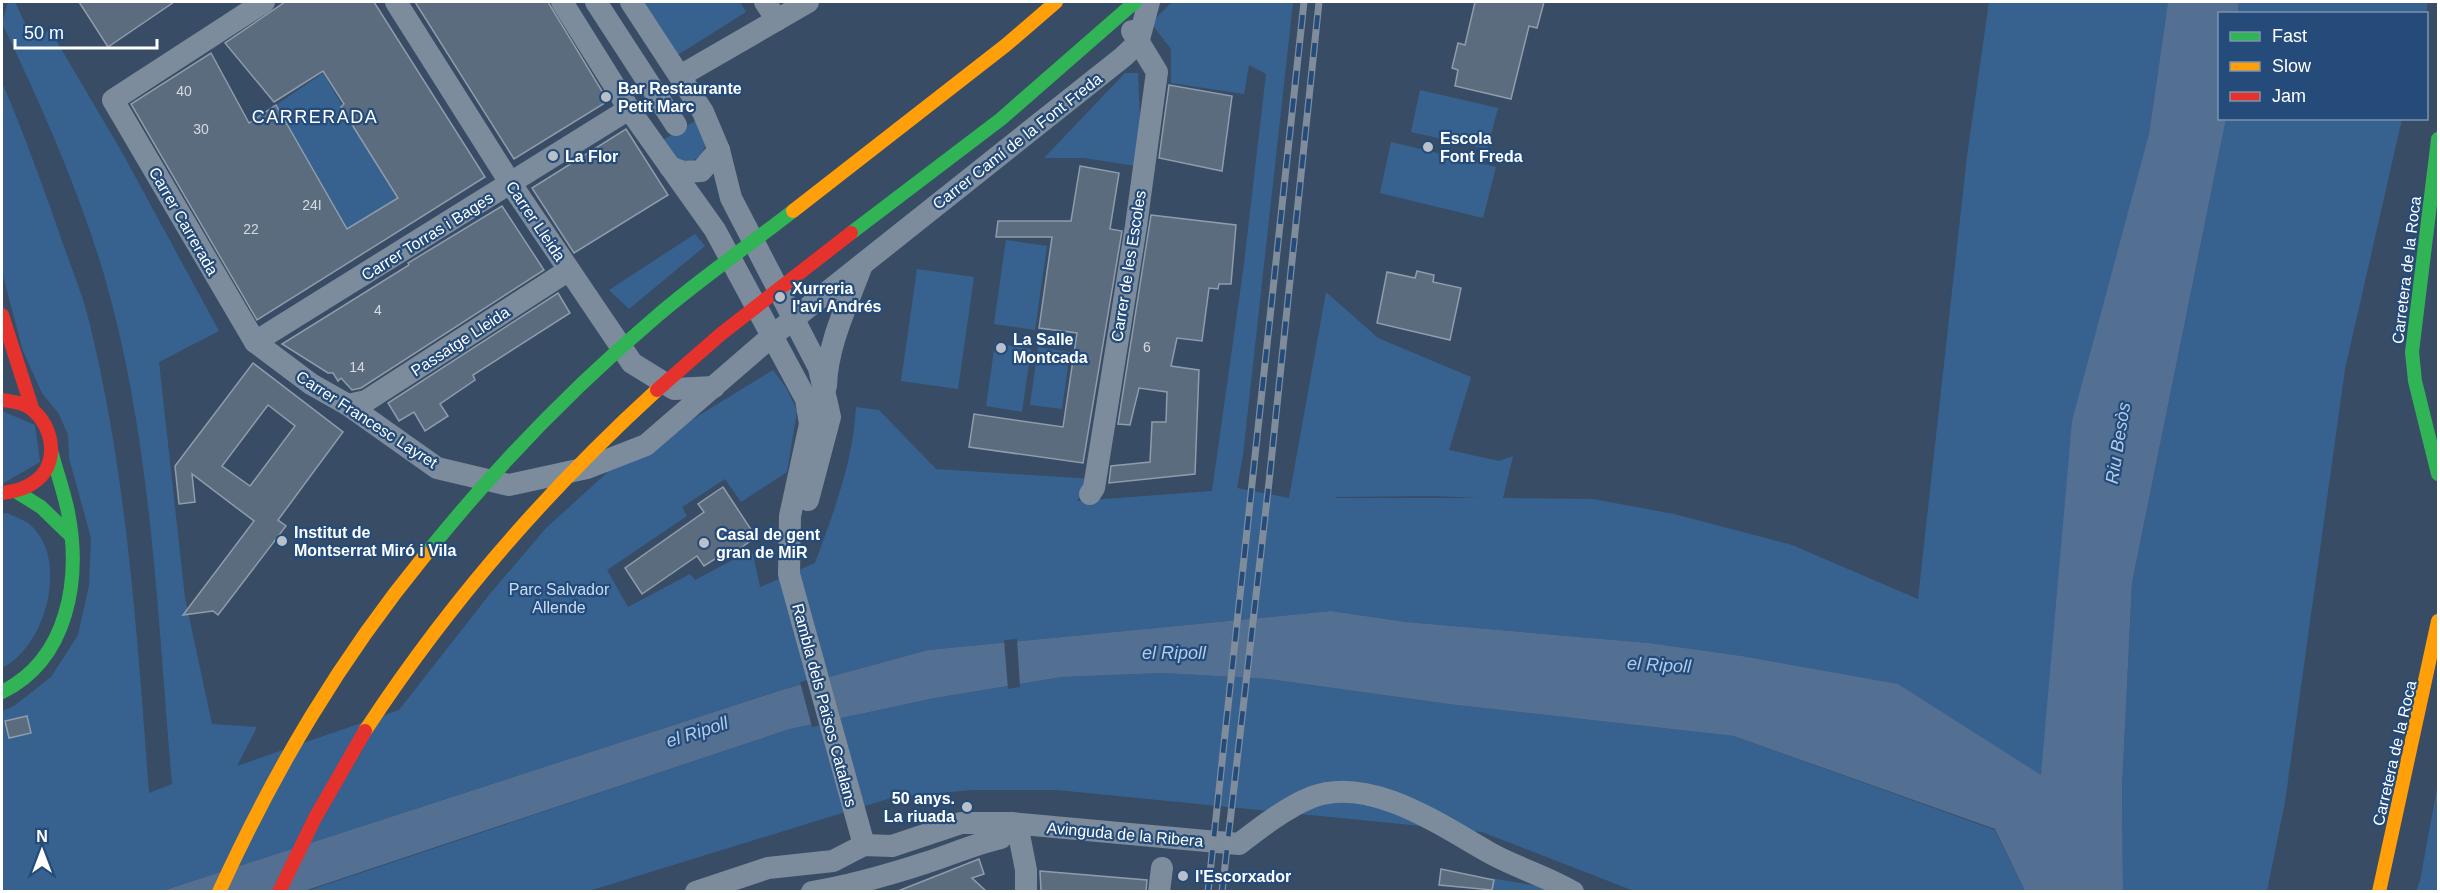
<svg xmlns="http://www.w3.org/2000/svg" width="2440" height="893" font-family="Arial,sans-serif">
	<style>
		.green { fill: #376290; fill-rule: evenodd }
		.water { fill: #536f92 }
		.pier { fill: #384c65 }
		.building { fill: #5c6c7f; stroke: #8f9cab; stroke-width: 1.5; fill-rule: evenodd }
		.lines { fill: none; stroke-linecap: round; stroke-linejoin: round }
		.street { stroke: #7c8c9c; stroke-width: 22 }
		.fast { stroke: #30b455; stroke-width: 14 }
		.slow { stroke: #ff9f0a; stroke-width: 14 }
		.jam { stroke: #e5322d; stroke-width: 14 }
		.rail-casing { stroke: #7e8c9c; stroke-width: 7 }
		.rail { stroke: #244b79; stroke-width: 4.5; stroke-dasharray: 14; stroke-linecap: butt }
		.fast-bridge { stroke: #30b455; stroke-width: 14 }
		.slow-bridge { stroke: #ff9f0a; stroke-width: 14 }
		.jam-bridge { stroke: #e5322d; stroke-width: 14 }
		.poi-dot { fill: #b9c0c9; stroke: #244b79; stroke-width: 2 }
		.labels { text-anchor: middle; stroke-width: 4.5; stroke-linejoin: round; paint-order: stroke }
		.number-label { font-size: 14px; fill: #d6dadf }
		.poi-label { font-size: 16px; font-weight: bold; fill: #fff; stroke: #244b79; text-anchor: start }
		.street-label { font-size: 16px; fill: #fff; stroke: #244b79 }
		.park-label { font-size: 16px; fill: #c8ddf3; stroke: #244b79 }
		.neighbourhood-label { font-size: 18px; letter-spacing: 1.5px; fill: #fff; stroke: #244b79 }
		.water-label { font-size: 18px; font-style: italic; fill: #b1cdec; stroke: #244b79 }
	</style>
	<rect width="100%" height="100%" fill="#384c65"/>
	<!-- green -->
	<g class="green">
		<path d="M8 2H15L33 40 50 30 123 154 219 331 159 362 185 598 212 724 257 727 237 766 399 710 489 595 546 528 610 470 773 370 787 389 797 411 787 472 741 502 725 479 682 507 687 516 607 570 628 607 690 574 695 580 752 550 760 587 815 563C834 511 853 463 856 407L879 410 936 469 1094 479 1077 501 1212 491 1244 264 1266 74 1249 65 1244 94 1171 83V49L1151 23 1172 2H1293L1243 455 1237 488 1289 498 1326 292 1378 338 1471 377 1449 450 1499 461 1513 456 1503 498 1593 499 1674 514 1792 545 1918 599 1967 156 1989 2H2168L2149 134 2041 776 1897 684 1742 656 1649 643 1406 622 1331 611 928 650 785 689 159 892 2 891V711L14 706 51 677 78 635 89 586 91 538 69 458 68 435 59 414 42 393 23 351 2 272V82C25 137 45 191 64 247 73 272 83 296 89 321 127 475 137 634 149 793L172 784C157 612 152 438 103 271 77 185 40 103 2 23ZM1433 496 1480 498H1336V497Z"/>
		<path d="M641 2H740L746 12 676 56Z"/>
		<path d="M2239 2H2428L2426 13 2238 14Z"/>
		<path d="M323 73 384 176 400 196 347 229 276 105Z"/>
		<path d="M1125 73H1138L1142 167 1084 158H1044Z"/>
		<path d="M1420 90 1498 108 1487 149 1411 132Z"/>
		<path d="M2226 119H2402L2345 369 2285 802 2267 891H2123L2122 788 2132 583Z"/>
		<path d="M695 121 708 142 700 156 689 163 677 159 663 140Z"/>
		<path d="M1391 142 1496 167 1483 218 1380 193Z"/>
		<path d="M695 234 705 246 629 309 609 290Z"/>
		<path d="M1006 240 1047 246 1035 330 994 324Z"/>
		<path d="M917 269 974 277 958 389 901 381Z"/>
		<path d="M995 343 1031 349 1022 412 986 406Z"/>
		<path d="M1038 347 1070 352 1062 409 1030 405Z"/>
		<path d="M2 411 35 425 40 462 2 484Z"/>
		<path d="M7 513C13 516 22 519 28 523 71 557 46 647 2 668V514Z"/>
		<path d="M1163 673 1268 679 1456 705 1734 736 1995 830 2025 891H1634L1482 832 1057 790H973L894 797 589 891 304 892 790 729 935 698 1062 677Z"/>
		<path d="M2438 783V891H2416L2420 881Z"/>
		<path d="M1491 878 1549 888 1553 892H1489Z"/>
	</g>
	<!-- water -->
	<path class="water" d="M2168 2H2239L2238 13 2220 14V118L2226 119 2132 583 2122 788 2123 891H2025L1995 829 1734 736 1456 705 1268 679 1163 673 1062 677 935 698 790 729 304 891 159 892 785 689 928 650 1331 611 1406 622 1649 643 1742 656 1898 684 2041 775 2072 421 2149 134Z"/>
	<!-- pier -->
	<g class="pier">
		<path d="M1017 639 1020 687 1008 689 1004 640Z"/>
		<path d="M828 674 841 721 812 727 800 682Z"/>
	</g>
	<!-- building -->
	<g class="building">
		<path d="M79 2H174L108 47Z"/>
		<path d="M285 2H374L485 177 257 320 131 104 211 53 249 123 276 105 347 229 398 198 341 107 344 104 323 71 274 102 225 43Z"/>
		<path d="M415 2H548L608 101 514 159Z"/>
		<path d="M1475 2H1544L1537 28 1529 26 1511 99 1455 86 1458 70 1452 68 1458 43 1465 45Z"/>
		<path d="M1169 85 1232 96 1222 171 1159 158Z"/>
		<path d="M626 129 668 195 574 253 532 188Z"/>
		<path d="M1080 166 1119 173 1110 229 1122 231 1083 463 969 447 974 414 1063 427 1077 333 1039 328 1052 237H996L998 221H1071Z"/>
		<path d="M502 206 544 270 361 388 352 390 341 378 338 381 333 373H328L282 344 409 265 408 263Z"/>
		<path d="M1151 215 1236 225 1231 284H1219L1218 289 1209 288 1202 341 1177 338 1171 366 1199 370 1195 474 1109 483 1111 466 1150 462 1152 422H1166L1167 392 1139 388 1130 425 1118 424Z"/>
		<path d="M1417 271 1434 275 1433 282 1461 288 1450 340 1377 323 1387 272 1415 278Z"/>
		<path d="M558 293 570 313 473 375 475 380 440 404 448 416 425 431 414 412 399 421 388 403Z"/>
		<path d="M253 363 343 432 278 520 286 526 218 615 213 611 183 615 254 521 192 474 195 502 179 504 175 466ZM268 405 295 426 250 486 222 466Z"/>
		<path d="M723 487 756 537 732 554 729 550 704 566 697 556 642 594 625 568 704 512 698 504Z"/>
		<path d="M27 716 31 733 9 738 5 721Z"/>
		<path d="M979 859 984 874 972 878 986 891H898Z"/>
		<path d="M1441 869 1494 880 1492 890 1439 885Z"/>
		<path d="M1040 871 1147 880 1146 891H1041Z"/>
	</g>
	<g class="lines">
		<!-- street -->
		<g class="street">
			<path d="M264 2 113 100 255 342 311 384 348 405 437 468 509 485 587 468 646 445 772 336 1123 57 1138 43 1149 2"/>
			<path d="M396 2 511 184 632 363 674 389 714 387"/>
			<path d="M562 2 629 109 715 230 806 399 810 424 790 516 789 574 864 845"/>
			<path d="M596 2 676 125"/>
			<path d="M631 2 703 112 719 150 731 198 819 368 830 417 808 500"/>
			<path d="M765 2 777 20"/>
			<path d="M680 76 808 2"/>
			<path d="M670 167 683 172 701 171 719 150"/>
			<path d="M255 342 629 109"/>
			<path d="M826 386C827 345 848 303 862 265"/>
			<path d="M348 405 366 401 569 270"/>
			<path d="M1090 494 1094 488 1136 226 1157 72 1132 31"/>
			<path d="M1017 824 1026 870V892"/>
			<path d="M696 892 768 868 833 861 864 845 892 846 961 823H1011L1239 844C1261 827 1287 807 1312 797 1370 775 1442 826 1490 853 1517 868 1546 876 1573 892"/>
			<path d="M812 892C850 886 888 875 925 863 951 855 974 844 1001 838L1011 823"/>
			<path d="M1159 892 1162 868"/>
		</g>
		<!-- fast -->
		<g class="fast">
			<path d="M2438 139 2412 352 2415 381 2438 474"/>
			<path d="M17 492 41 507 70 535"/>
			<path d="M2 692C69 659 81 578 68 512 64 492 57 473 52 454"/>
		</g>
		<!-- slow -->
		<path class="slow" d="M2379 892 2438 621"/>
		<!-- jam -->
		<g class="jam">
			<path d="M2 315 32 408"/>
			<path d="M2 400C9 401 19 402 25 405 51 418 62 460 37 480 26 489 15 491 2 493"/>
		</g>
		<!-- rail casing -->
		<g class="rail-casing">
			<g id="rail">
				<path d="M1208 892 1304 2"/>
				<path d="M1222 892 1269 482 1319 2"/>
			</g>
		</g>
		<!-- rail -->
		<use href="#rail" class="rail"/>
		<!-- fast-bridge -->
		<g class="fast-bridge">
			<path d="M851 233 1001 119 1135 2"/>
			<path d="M426 554C495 468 572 388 657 316 700 279 748 246 793 211"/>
		</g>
		<!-- slow-bridge -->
		<g class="slow-bridge">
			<path d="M793 211 1006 45 1056 2"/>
			<path d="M365 731C448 604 545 492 657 390"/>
			<path d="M219 892C275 769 340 659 426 554"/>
		</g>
		<!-- jam-bridge -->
		<g class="jam-bridge">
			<path d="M657 390 721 334 851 233"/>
			<path d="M279 892 315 818 365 731"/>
		</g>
	</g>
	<!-- markers -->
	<g class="poi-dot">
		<circle cx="606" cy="97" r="6"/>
		<circle cx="1428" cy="147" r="6"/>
		<circle cx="553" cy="156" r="6"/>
		<circle cx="780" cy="297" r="6"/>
		<circle cx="1001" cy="348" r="6"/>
		<circle cx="282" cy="541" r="6"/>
		<circle cx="704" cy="543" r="6"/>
		<circle cx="967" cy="807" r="6"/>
		<circle cx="1183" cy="876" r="6"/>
	</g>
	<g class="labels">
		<!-- number labels -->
		<g class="number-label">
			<text x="184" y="96">40</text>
			<text x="201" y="134">30</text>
			<text x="312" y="210">24I</text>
			<text x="251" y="234">22</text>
			<text x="378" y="315">4</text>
			<text x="1147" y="352">6</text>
			<text x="357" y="372">14</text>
		</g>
		<!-- poi labels -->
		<g class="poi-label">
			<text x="618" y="94">Bar Restaurante<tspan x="618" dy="18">Petit Marc</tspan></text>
			<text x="1440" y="144">Escola<tspan x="1440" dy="18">Font Freda</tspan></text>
			<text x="565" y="162">La Flor</text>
			<text x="792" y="294">Xurreria<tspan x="792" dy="18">l'avi Andrés</tspan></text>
			<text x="1013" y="345">La Salle<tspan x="1013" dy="18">Montcada</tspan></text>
			<text x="294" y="538">Institut de<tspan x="294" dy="18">Montserrat Miró i Vila</tspan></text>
			<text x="716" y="540">Casal de gent<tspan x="716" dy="18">gran de MiR</tspan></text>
			<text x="955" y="804" text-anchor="end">50 anys.<tspan x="955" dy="18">La riuada</tspan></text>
			<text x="1195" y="882">l'Escorxador</text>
		</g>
		<!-- street labels -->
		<g class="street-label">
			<text transform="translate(1017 141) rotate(-38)" y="6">Carrer Camí de la Font Freda</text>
			<text transform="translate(184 221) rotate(60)" y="6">Carrer Carrerada</text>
			<text transform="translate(536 221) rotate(56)" y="6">Carrer Lleida</text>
			<text transform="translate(427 236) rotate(-32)" y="6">Carrer Torras i Bages</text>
			<text transform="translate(1128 266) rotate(-81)" y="6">Carrer de les Escoles</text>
			<text transform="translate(2406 270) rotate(-83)" y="6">Carretera de la Roca</text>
			<text transform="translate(460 341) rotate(-33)" y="6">Passatge Lleida</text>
			<text transform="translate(367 419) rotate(33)" y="6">Carrer Francesc Layret</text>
			<text transform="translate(825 705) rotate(75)" y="6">Rambla dels Països Catalans</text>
			<text transform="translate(2394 753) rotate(-77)" y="6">Carretera de la Roca</text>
			<text transform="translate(1125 834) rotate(5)" y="6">Avinguda de la Ribera</text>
		</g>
		<!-- park labels -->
		<g class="park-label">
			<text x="559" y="595">Parc Salvador<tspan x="559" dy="18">Allende</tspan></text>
		</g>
		<!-- neighbourhood labels -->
		<g class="neighbourhood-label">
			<text x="315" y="123">CARRERADA</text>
		</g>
		<!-- water labels -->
		<g class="water-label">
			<text transform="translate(2118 443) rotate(-81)" y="6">Riu Besòs</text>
			<text x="1174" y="659">el Ripoll</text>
			<text transform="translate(1659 665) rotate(3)" y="6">el Ripoll</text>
			<text transform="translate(697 732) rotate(-18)" y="6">el Ripoll</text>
		</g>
	</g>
	<!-- border -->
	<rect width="2440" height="893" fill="none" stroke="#ffffff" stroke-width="6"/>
	<!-- legend -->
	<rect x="2218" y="12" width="210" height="108" fill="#244b79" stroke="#7c93af" stroke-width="1.5"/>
	<rect x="2230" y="32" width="30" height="9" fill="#30b455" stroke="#7c93af" stroke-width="1.5"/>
	<text x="2272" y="42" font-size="18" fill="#ffffff">Fast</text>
	<rect x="2230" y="62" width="30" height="9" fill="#ff9f0a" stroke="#7c93af" stroke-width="1.5"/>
	<text x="2272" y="72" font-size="18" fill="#ffffff">Slow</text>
	<rect x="2230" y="92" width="30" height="9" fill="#e5322d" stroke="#7c93af" stroke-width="1.5"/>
	<text x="2272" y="102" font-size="18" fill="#ffffff">Jam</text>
	<!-- north arrow -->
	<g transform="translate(42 851)" stroke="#244b79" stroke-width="4.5" paint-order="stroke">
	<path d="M0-4.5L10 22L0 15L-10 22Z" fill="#ffffff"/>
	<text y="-9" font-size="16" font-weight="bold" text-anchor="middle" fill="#ffffff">N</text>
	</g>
	<!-- scale -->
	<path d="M15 39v9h142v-9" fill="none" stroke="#ffffff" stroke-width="3"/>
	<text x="24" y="39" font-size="18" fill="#ffffff" stroke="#244b79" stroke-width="4.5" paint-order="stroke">50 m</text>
</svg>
